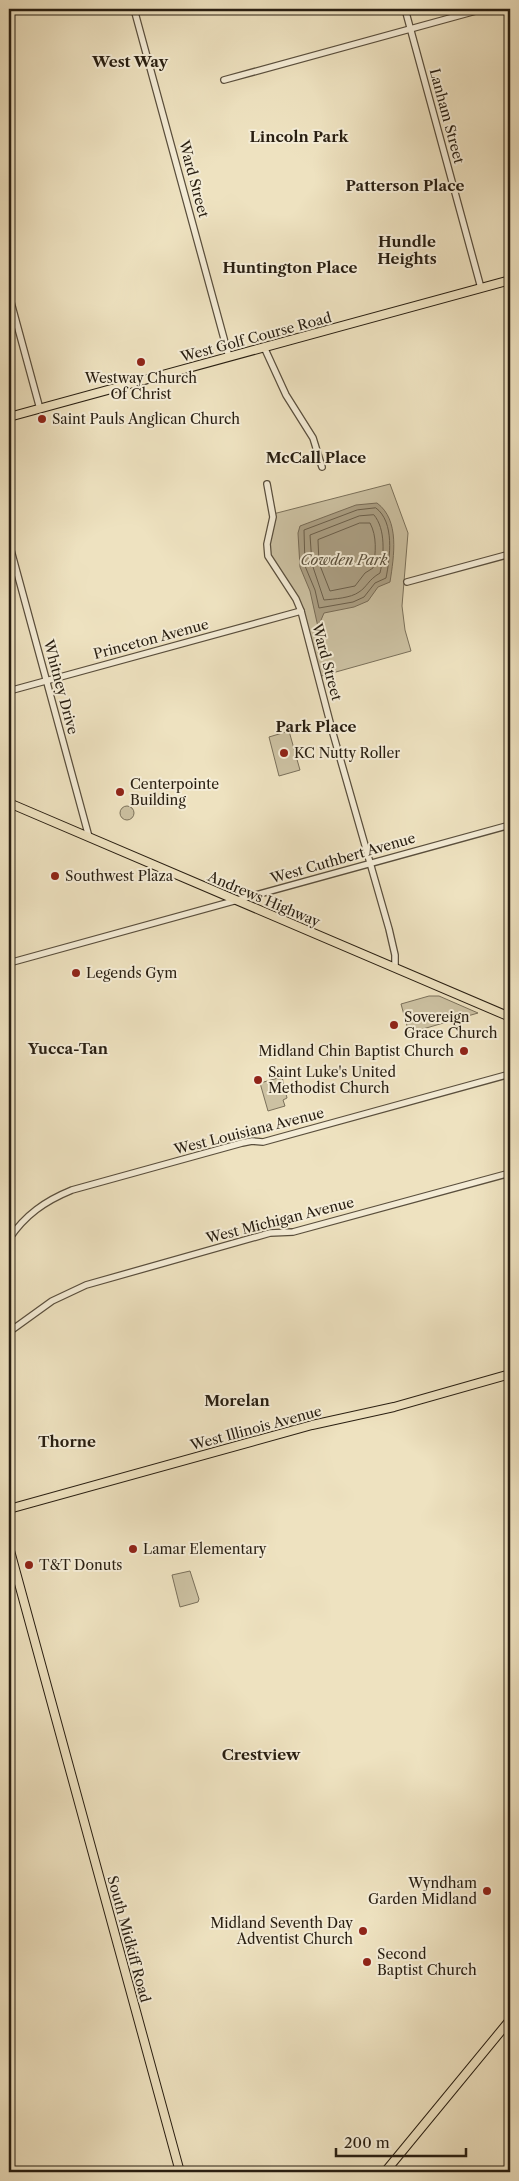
<svg xmlns="http://www.w3.org/2000/svg" width="519" height="2181" font-family="'Libre Caslon Text',serif">
	<style>
		.green { fill: #ccc1a2; stroke: #7a705a }
		.water { fill: #ab9f84; stroke: #776b56 }
		.lines { fill: none; stroke-linecap: round; stroke-linejoin: round }
		.shore { stroke: #6a5e4a; stroke-width: 1 }
		.minor-casing { stroke: #5a4f3d; stroke-width: 8 }
		.major-casing { stroke: #281e11; stroke-width: 10 }
		.minor { stroke: #f4ecd6; stroke-width: 5.5 }
		.major { stroke: #eee2c0; stroke-width: 8 }
		.poi-dot { fill: #8f2418; stroke: #f4ecd6; stroke-width: 2 }
		.labels { text-anchor: middle; stroke-width: 4; stroke-linejoin: round; paint-order: stroke }
		.street-label { font-size: 14px; fill: #281e11; stroke: #f4ecd6 }
		.poi-label { font-size: 14px; fill: #281e11; stroke: #f4ecd6; text-anchor: start }
		.park-label { font-size: 14px; font-style: italic; fill: #594f3c; stroke: #f4ecd6 }
		.neighbourhood-label { font-size: 15px; font-weight: bold; fill: #281e11; stroke: #f4ecd6 }
	</style>
	<rect width="100%" height="100%" fill="#eee2c0"/>
	<filter id="stains"><feTurbulence type="fractalNoise" baseFrequency=".004" numOctaves="4"/><feColorMatrix values="0 0 0 0 .2 0 0 0 0 .09 0 0 0 0 .02 0 0 0 .5 -.17"/></filter>
	<radialGradient id="worn" r=".72"><stop offset=".6" stop-color="#630" stop-opacity="0"/><stop offset="1" stop-color="#630" stop-opacity=".3"/></radialGradient>
	<!-- green -->
	<g class="green">
		<path d="M390 484 408 533 402 606 405 630 411 651 318 677 299 607 267 556 273 514Z"/>
		<path d="M289 731 300 770 279 776 269 737Z"/>
		<circle cx="127" cy="813" r="7"/>
		<path d="M429 996H439L478 1013 409 1033 401 1004Z"/>
		<path d="M282 1077 287 1098 283 1100 285 1106 268 1111 260 1083Z"/>
		<path d="M190 1571 199 1599 198 1602 180 1607 172 1575Z"/>
	</g>
	<!-- water -->
	<path class="water" d="M377 503C400 520 394 556 390 582L378 587 368 601 354 607 324 613 318 627 310 591 300 567 298 533 300 526 356 505Z"/>
	<g class="lines">
		<!-- shore -->
		<g class="shore">
			<path d="M376 508C395 522 390 558 386 578L375 583 364 597 353 602 319 608 315 590 305 566 304 530 357 510Z"/>
			<path d="M374 515C386 529 384 556 380 573 368 580 367 587 359 592 351 598 334 599 324 600L312 564 310 535 359 516Z"/>
			<path d="M360 523H370C377 536 376 553 373 568L365 573 355 586 330 591 319 563 318 540Z"/>
		</g>
		<!-- minor casing -->
		<g class="minor-casing">
			<g id="minor">
				<path d="M134 9 229 357"/>
				<path d="M405 9 481 288"/>
				<path d="M224 80 483 9"/>
				<path d="M9 295 40 409"/>
				<path d="M264 347 286 395 313 438 322 467"/>
				<path d="M267 484 273 517 267 544 268 556 296 599 301 611 332 730 389 929 395 955V967"/>
				<path d="M9 543 89 837"/>
				<path d="M407 582 510 554"/>
				<path d="M9 691 301 611"/>
				<path d="M9 963 510 825"/>
				<path d="M9 1239C25 1215 45 1201 72 1190L242 1143 252 1141 263 1142 510 1074"/>
				<path d="M9 1332 52 1301 86 1285 270 1233 293 1232 510 1173"/>
			</g>
		</g>
		<!-- major casing -->
		<g class="major-casing">
			<g id="major">
				<path d="M9 417 510 280"/>
				<path d="M9 803 510 1017"/>
				<path d="M9 1509 312 1425 394 1407 510 1374"/>
				<path d="M9 1547 180 2172"/>
				<path d="M385 2172 510 2020"/>
			</g>
		</g>
		<!-- minor -->
		<use href="#minor" class="minor"/>
		<!-- major -->
		<use href="#major" class="major"/>
	</g>
	<!-- markers -->
	<g class="poi-dot">
		<circle cx="141" cy="362" r="5"/>
		<circle cx="42" cy="419" r="5"/>
		<circle cx="284" cy="753" r="5"/>
		<circle cx="120" cy="792" r="5"/>
		<circle cx="55" cy="876" r="5"/>
		<circle cx="76" cy="973" r="5"/>
		<circle cx="394" cy="1025" r="5"/>
		<circle cx="464" cy="1051" r="5"/>
		<circle cx="258" cy="1080" r="5"/>
		<circle cx="133" cy="1549" r="5"/>
		<circle cx="29" cy="1565" r="5"/>
		<circle cx="487" cy="1891" r="5"/>
		<circle cx="363" cy="1931" r="5"/>
		<circle cx="367" cy="1962" r="5"/>
	</g>
	<g class="labels">
		<!-- street labels -->
		<g class="street-label">
			<text transform="translate(447 116) rotate(75)" y="5">Lanham Street</text>
			<text transform="translate(194 179) rotate(75)" y="5">Ward Street</text>
			<text transform="translate(256 337) rotate(-15)" y="5">West Golf Course Road</text>
			<text transform="translate(151 639) rotate(-15)" y="5">Princeton Avenue</text>
			<text transform="translate(327 662) rotate(75)" y="5">Ward Street</text>
			<text transform="translate(61 687) rotate(75)" y="5">Whitney Drive</text>
			<text transform="translate(343 858) rotate(-16)" y="5">West Cuthbert Avenue</text>
			<text transform="translate(264 899) rotate(23)" y="5">Andrews Highway</text>
			<text transform="translate(249 1131) rotate(-14)" y="5">West Louisiana Avenue</text>
			<text transform="translate(280 1220) rotate(-14)" y="5">West Michigan Avenue</text>
			<text transform="translate(256 1428) rotate(-15)" y="5">West Illinois Avenue</text>
			<text transform="translate(129 1939) rotate(75)" y="5">South Midkiff Road</text>
		</g>
		<!-- poi labels -->
		<g class="poi-label">
			<text x="141" y="383" text-anchor="middle">Westway Church<tspan x="141" dy="16">Of Christ</tspan></text>
			<text x="52" y="424">Saint Pauls Anglican Church</text>
			<text x="294" y="758">KC Nutty Roller</text>
			<text x="130" y="789">Centerpointe<tspan x="130" dy="16">Building</tspan></text>
			<text x="65" y="881">Southwest Plaza</text>
			<text x="86" y="978">Legends Gym</text>
			<text x="404" y="1022">Sovereign<tspan x="404" dy="16">Grace Church</tspan></text>
			<text x="454" y="1056" text-anchor="end">Midland Chin Baptist Church</text>
			<text x="268" y="1077">Saint Luke's United<tspan x="268" dy="16">Methodist Church</tspan></text>
			<text x="143" y="1554">Lamar Elementary</text>
			<text x="39" y="1570">T&amp;T Donuts</text>
			<text x="477" y="1888" text-anchor="end">Wyndham<tspan x="477" dy="16">Garden Midland</tspan></text>
			<text x="353" y="1928" text-anchor="end">Midland Seventh Day<tspan x="353" dy="16">Adventist Church</tspan></text>
			<text x="377" y="1959">Second<tspan x="377" dy="16">Baptist Church</tspan></text>
		</g>
		<!-- park labels -->
		<g class="park-label">
			<text x="344" y="565">Cowden Park</text>
		</g>
		<!-- neighbourhood labels -->
		<g class="neighbourhood-label">
			<text x="130" y="67">West Way</text>
			<text x="299" y="142">Lincoln Park</text>
			<text x="405" y="191">Patterson Place</text>
			<text x="407" y="247">Hundle<tspan x="407" dy="17">Heights</tspan></text>
			<text x="290" y="273">Huntington Place</text>
			<text x="316" y="463">McCall Place</text>
			<text x="316" y="732">Park Place</text>
			<text x="68" y="1054">Yucca-Tan</text>
			<text x="237" y="1406">Morelan</text>
			<text x="67" y="1447">Thorne</text>
			<text x="261" y="1760">Crestview</text>
		</g>
	</g>
	<!-- margin -->
	<rect width="519" height="2181" fill="none" stroke="#eee2c0" stroke-width="30"/>
	<rect x="10" y="10" width="499" height="2161" fill="none" stroke="#281e11" stroke-width="2.5"/>
	<rect x="15" y="15" width="489" height="2151" fill="none" stroke="#281e11"/>
	<!-- scale -->
	<path d="M336 2148v8h130v-8" fill="none" stroke="#281e11" stroke-width="2.5"/>
	<text x="344" y="2148" font-size="15" fill="#281e11" stroke="#f4ecd6" stroke-width="4" paint-order="stroke">200 m</text>
	<rect width="100%" height="100%" filter="url(#stains)"/>
	<rect width="100%" height="100%" fill="url(#worn)"/>
</svg>
